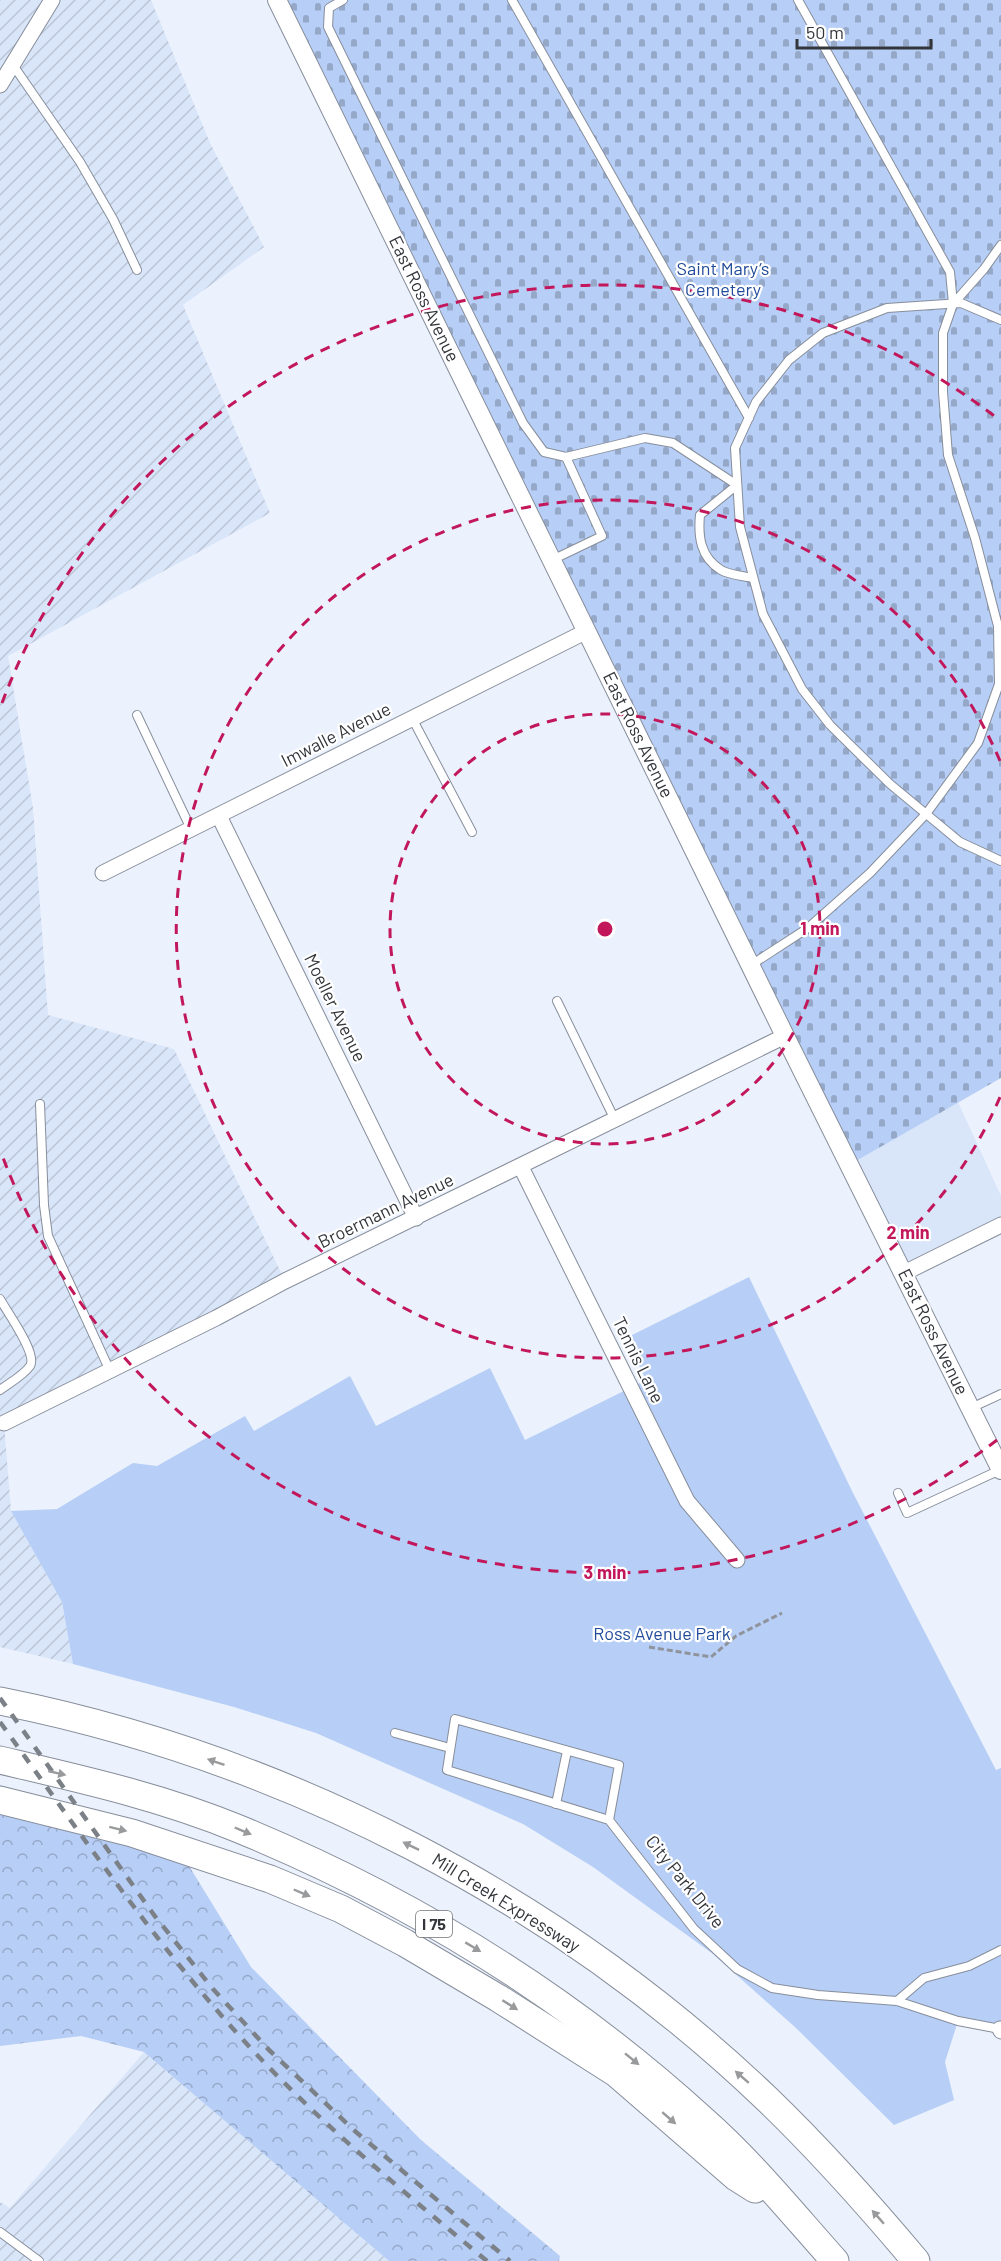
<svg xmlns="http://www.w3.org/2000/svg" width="1001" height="2261" font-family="Barlow,sans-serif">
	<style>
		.built { fill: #d9e5f9 }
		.industrial { fill: url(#industrial-furrows) }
		.forest { fill: url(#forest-crowns) }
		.cemetery { fill: url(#cemetery-stones) }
		.park { fill: #b7cef6 }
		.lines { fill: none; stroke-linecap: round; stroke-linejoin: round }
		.service-casing { stroke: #878e9b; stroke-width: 10 }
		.minor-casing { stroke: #878e9b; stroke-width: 17 }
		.tertiary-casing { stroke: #878e9b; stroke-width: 20 }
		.motorway-casing { stroke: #878e9b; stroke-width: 29 }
		.path { stroke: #8f949c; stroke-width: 3; stroke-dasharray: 6 3; stroke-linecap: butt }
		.service { stroke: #fff; stroke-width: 8 }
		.minor { stroke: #fff; stroke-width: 15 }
		.tertiary { stroke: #fff; stroke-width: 18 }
		.motorway { stroke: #fff; stroke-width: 27 }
		.rail { stroke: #7c8188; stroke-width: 4.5; stroke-dasharray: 10 10; stroke-linecap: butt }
		.oneway { fill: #989a9c }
		.ring { fill: none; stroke: #c2185b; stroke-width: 3; stroke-dasharray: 10 8 }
		.labels { text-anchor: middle; stroke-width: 4.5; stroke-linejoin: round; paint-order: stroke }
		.shield { fill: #fff; stroke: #707275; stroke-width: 1.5 }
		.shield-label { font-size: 16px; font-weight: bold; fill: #32353a }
		.park-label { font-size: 18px; fill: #1f4a9a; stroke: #fff }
		.street-label { font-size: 18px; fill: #32353a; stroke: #fff }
		.centre { fill: #c2185b; stroke: #fff; stroke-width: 3 }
		.ring-label { font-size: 18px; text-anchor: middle; font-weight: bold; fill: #c2185b; stroke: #fff; stroke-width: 4.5; stroke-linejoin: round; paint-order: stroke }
	</style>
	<defs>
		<pattern id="industrial-furrows" width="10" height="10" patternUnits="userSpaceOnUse" patternTransform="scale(1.5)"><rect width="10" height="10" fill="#d9e5f9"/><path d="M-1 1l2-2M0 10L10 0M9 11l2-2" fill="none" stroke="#bbc5d6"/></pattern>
		<pattern id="forest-crowns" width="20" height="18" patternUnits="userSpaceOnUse" patternTransform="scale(1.5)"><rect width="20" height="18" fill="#b7cef6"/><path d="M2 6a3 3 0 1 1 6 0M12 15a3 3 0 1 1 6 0" fill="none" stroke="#95a8c8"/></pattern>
		<pattern id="cemetery-stones" width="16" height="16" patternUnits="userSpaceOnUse" patternTransform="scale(1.5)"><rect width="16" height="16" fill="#b7cef6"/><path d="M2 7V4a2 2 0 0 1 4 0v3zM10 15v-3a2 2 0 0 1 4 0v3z" fill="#95a8c8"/></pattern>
	</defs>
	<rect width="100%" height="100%" fill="#ebf2fd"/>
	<!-- built -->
	<path class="built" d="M958 1102 1001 1196V1225L904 1273 849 1165Z"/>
	<!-- industrial -->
	<g class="industrial">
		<path d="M0 0H151L210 143 264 247 183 305 270 513 8 656 33 808 48 1015 174 1049 285 1281 4 1423 11 1511 62 1602 73 1664 0 1647Z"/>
		<path d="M144 2052 389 2261H0V2202L10 2208Z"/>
	</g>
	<!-- forest -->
	<path class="forest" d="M0 1785 170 1835 251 1967 421 2140 560 2256 559 2261H389L144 2052 81 2036 0 2046Z"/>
	<!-- cemetery -->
	<path class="cemetery" d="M277 0H1001V1078L849 1165Z"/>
	<!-- park -->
	<path class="park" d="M749 1277 852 1491 996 1770 1001 1768V2029L958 2021 945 2062 954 2100 894 2125 796 2028 713 1954 593 1867 523 1824 316 1733 234 1707 73 1664 62 1602 11 1511 57 1509 133 1463 157 1466 245 1416 254 1431 350 1376 376 1426 490 1368 525 1440 646 1380 626 1338Z"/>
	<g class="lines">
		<!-- service casing -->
		<g class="service-casing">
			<g id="service">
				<path d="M343 0 329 8 328 27 523 423 544 452 566 457 645 438 673 443 737 485 700 515C698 536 700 557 721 570 729 575 744 576 753 578"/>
				<path d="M512 0 749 418"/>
				<path d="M13 65 80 162 113 219 137 270"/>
				<path d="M953 304 984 269 1001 245"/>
				<path d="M1001 320 961 303 887 308 823 333 789 360 756 402 735 448 740 527 763 614 802 689 830 725 890 784 960 842 1001 861"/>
				<path d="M552 560 602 536 566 457"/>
				<path d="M137 715 191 829"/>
				<path d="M412 718 472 832"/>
				<path d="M751 965 808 928 870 873 926 814 978 743 999 684 998 626 975 538 948 455 943 392V333L953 304 950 272 798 0"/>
				<path d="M557 1001 615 1120"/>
				<path d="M40 1104 44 1205 48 1236 110 1371"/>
				<path d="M0 1299C7 1312 38 1354 30 1366 23 1376 9 1383 0 1390"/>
				<path d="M971 1408 1001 1394"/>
				<path d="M898 1493 907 1513 1000 1470"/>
				<path d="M395 1733 450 1748"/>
				<path d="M556 1804 567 1751"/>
				<path d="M609 1820 619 1765 455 1719 447 1770 609 1820 694 1929 737 1969 772 1988 818 1995 897 2001 958 2021 1000 2029"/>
				<path d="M897 2001 924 1978 969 1966 1001 1950"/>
				<path d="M0 2232 39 2261"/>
			</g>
		</g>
		<!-- minor casing -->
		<g class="minor-casing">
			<g id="minor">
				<path d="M0 85 52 0"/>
				<path d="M219 816 416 1218"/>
				<path d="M103 873 587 631"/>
				<path d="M521 1167 687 1501 737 1560"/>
				<path d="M904 1273 1001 1225"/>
				<path d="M4 1423 216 1318 285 1281 785 1036"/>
				<path d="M1000 2029 1001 2031"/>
			</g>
		</g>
		<!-- tertiary casing -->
		<g class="tertiary-casing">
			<path id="tertiary" d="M277 0 785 1036 1001 1470"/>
		</g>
		<!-- motorway casing -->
		<g class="motorway-casing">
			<g id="motorway">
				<path d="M0 1701C285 1758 557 1898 767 2099 820 2150 869 2205 916 2261"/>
				<path d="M0 1760C81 1779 162 1797 239 1829 409 1899 566 1995 702 2119 751 2162 792 2213 835 2261"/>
				<path d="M0 1800 132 1833 270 1879 341 1909 405 1943 498 1998 616 2073 736 2177 755 2189"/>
			</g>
		</g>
		<!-- path -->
		<path class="path" d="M649 1647 711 1657 736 1636 782 1613"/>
		<!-- service -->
		<use href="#service" class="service"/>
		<!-- minor -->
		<use href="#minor" class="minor"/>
		<!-- tertiary -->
		<use href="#tertiary" class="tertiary"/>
		<!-- motorway -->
		<use href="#motorway" class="motorway"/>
		<!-- rail -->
		<g class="rail">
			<path d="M0 1698 154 1915 213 1989 269 2050 356 2132 510 2261"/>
			<path d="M0 1722C76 1827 149 1935 236 2032 312 2117 399 2188 487 2261"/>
		</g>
	</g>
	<!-- one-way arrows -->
	<defs><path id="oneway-solid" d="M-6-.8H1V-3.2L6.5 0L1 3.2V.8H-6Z" transform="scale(1.5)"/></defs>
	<g class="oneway">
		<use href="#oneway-solid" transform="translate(216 1762) rotate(-161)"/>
		<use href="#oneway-solid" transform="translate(57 1773) rotate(13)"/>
		<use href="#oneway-solid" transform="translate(118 1829) rotate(14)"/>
		<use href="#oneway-solid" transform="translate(243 1831) rotate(23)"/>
		<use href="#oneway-solid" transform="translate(411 1846) rotate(-154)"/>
		<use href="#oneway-solid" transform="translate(302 1893) rotate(23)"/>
		<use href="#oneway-solid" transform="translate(473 1947) rotate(31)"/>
		<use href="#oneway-solid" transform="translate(510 2005) rotate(32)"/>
		<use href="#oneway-solid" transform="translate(632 2059) rotate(39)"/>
		<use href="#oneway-solid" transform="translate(742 2077) rotate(-139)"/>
		<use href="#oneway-solid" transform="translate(669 2118) rotate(41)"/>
		<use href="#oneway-solid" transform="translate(878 2217) rotate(-131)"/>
	</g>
	<!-- distance rings -->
	<g class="ring">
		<circle cx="605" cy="929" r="215"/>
		<path d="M1000 1097A429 429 0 1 1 1000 761"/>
		<path d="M997 1440A644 644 0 0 1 2 1155M2 703A644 644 0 0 1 997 418"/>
	</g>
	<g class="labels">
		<!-- shield labels -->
		<rect class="shield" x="416" y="1911" width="36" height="26" rx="4.5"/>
		<g class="shield-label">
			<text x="434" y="1930">I 75</text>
		</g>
		<!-- park labels -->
		<g class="park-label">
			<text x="723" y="275">Saint Mary’s<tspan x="723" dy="21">Cemetery</tspan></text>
			<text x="662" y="1640">Ross Avenue Park</text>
		</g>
		<!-- street labels -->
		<g class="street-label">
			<text transform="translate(424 299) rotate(64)" y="6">East Ross Avenue</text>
			<text transform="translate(336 735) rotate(-27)" y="6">Imwalle Avenue</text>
			<text transform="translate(638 735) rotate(64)" y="6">East Ross Avenue</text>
			<text transform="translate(335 1008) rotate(64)" y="6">Moeller Avenue</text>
			<text transform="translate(386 1211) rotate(-26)" y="6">Broermann Avenue</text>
			<text transform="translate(933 1332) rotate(64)" y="6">East Ross Avenue</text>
			<text transform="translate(638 1360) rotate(64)" y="6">Tennis Lane</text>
			<text transform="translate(685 1882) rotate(51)" y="6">City Park Drive</text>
			<text transform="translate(506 1903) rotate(32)" y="6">Mill Creek Expressway</text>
		</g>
	</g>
	<circle cx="605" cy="929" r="9" class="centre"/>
	<g class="ring-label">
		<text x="820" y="935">1 min</text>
		<text x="908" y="1239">2 min</text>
		<text x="605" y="1579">3 min</text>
	</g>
	<!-- scale -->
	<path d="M797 39v9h134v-9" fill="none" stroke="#32353a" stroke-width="3"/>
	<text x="806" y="39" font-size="18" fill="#32353a" stroke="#ffffff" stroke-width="4.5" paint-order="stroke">50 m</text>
</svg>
